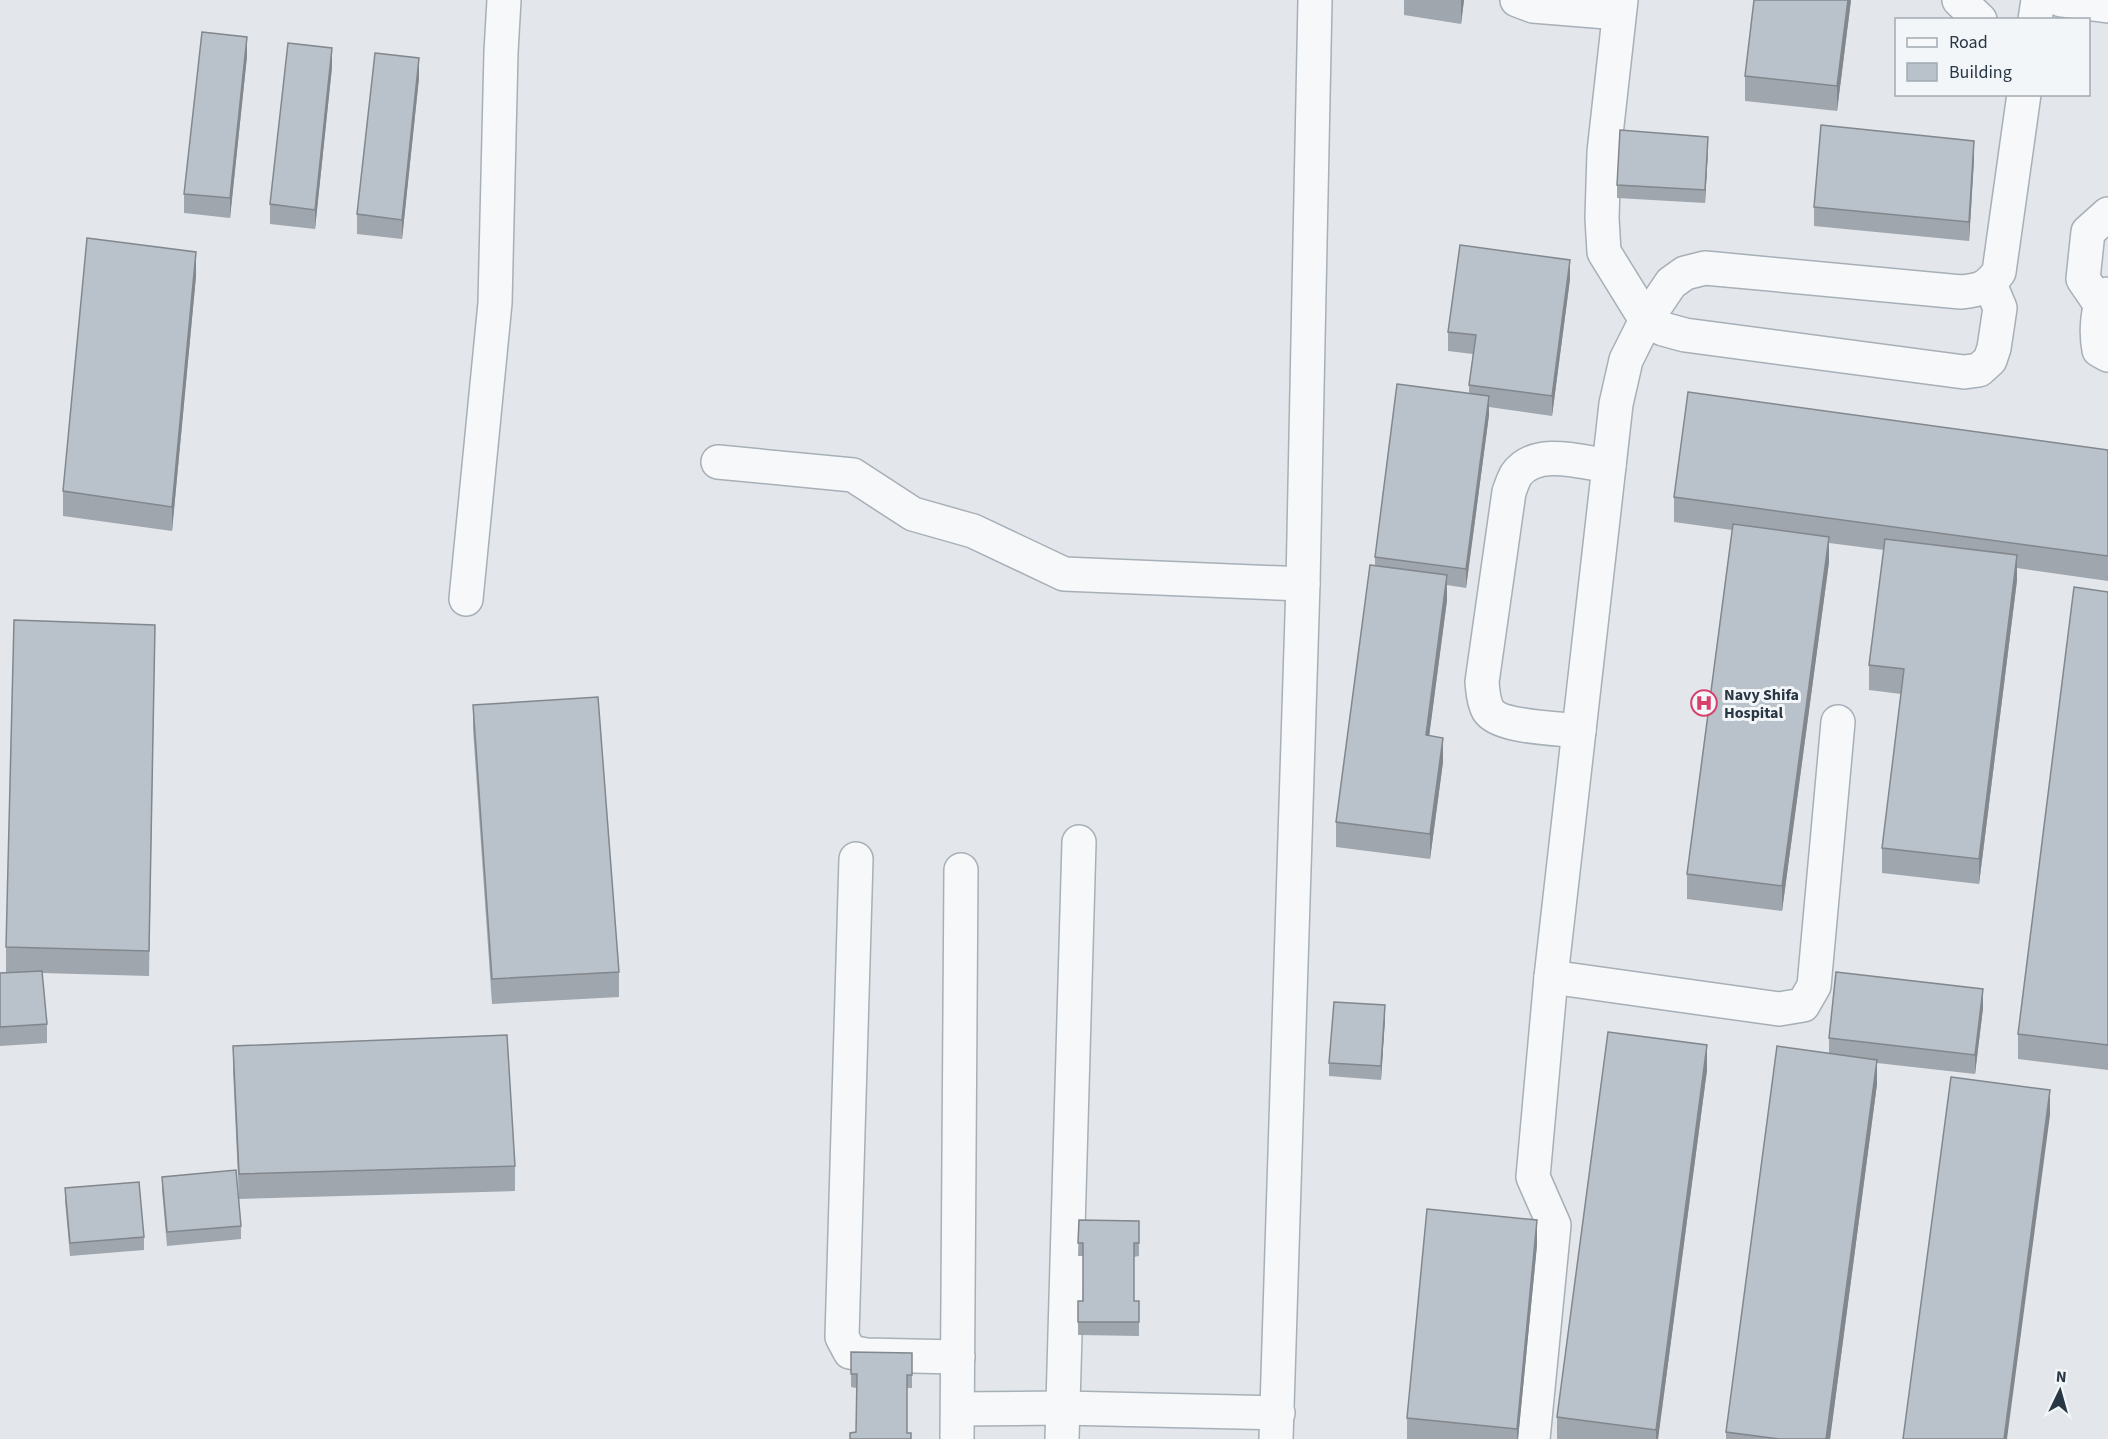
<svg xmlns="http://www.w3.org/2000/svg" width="2108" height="1439" font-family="'Source Sans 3',sans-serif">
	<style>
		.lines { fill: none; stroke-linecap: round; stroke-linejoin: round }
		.minor-casing { stroke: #a7afb7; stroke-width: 36 }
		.minor { stroke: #f6f8fa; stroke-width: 33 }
		.wall { fill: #9fa6ae }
		.shaded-wall { fill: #82878d }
		.building { fill: #b9c1ca; stroke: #82878d; stroke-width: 1.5 }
		.labels { text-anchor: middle; stroke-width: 6; stroke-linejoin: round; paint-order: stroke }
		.poi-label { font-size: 16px; font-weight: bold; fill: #293745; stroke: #f3f6f9; text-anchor: start }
	</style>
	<rect width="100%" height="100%" fill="#e3e7ec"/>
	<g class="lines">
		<!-- minor casing -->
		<g class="minor-casing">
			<g id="minor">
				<path d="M1517 0 1533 6 1619 13"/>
				<path d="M1621 0 1604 152 1602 218 1604 252 1646 320 1663 329 1685 335 1964 372 1979 370 1990 360 1994 348 2000 308 1990 284"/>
				<path d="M1959 0 1980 20"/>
				<path d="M2061 0 2108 6"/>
				<path d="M2035 20 2038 0"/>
				<path d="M2108 294C2096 303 2096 335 2099 350L2108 355"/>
				<path d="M2100 304 2083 279 2088 232 2108 214"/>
				<path d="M718 462 853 475 913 514 973 531 1064 574 1303 584"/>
				<path d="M466 599 495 303 501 52 504 0"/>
				<path d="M1579 731C1559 728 1499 728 1488 710 1483 701 1483 691 1482 682L1509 492C1511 487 1513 480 1516 475 1535 447 1582 462 1609 466"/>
				<path d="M856 859 842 1337 850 1352 866 1355 958 1357"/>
				<path d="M1551 977 1779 1009 1803 1005 1814 986 1838 722"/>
				<path d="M958 1409 1062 1408 1278 1413"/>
				<path d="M957 1439 961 870"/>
				<path d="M1062 1439 1079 842"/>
				<path d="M1276 1439 1303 584 1315 0"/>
				<path d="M1533 1439 1554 1225 1533 1177 1551 977 1609 466 1616 404 1626 360 1646 320 1671 283 1685 273 1705 268 1961 292C1981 290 1987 288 1999 272L2024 94"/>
			</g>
		</g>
		<!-- minor -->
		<use href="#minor" class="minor"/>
	</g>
	<!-- wall -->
	<g class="wall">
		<path d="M1404 0H1464L1461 24 1404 15Z"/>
		<path d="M1754 0H1851L1837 111 1745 101V76Z"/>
		<path d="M247 56 230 218 184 213V194Z"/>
		<path d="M332 67 315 229 270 224V204Z"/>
		<path d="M419 78 402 239 357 234V214Z"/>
		<path d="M1708 150 1705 203 1617 198V185Z"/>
		<path d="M1974 160 1969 241 1814 226V207Z"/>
		<path d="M196 276 172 531 63 516V491Z"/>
		<path d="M1570 279 1552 416 1489 407V415L1466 588 1447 585V600L1429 736 1443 762 1430 859 1336 847V822L1375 566V557L1469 393V385L1473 354 1448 351V332Z"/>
		<path d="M2108 450V581L2017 568V580L1979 884 1882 873V848L1901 694 1869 690V665L1884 550 1829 543V562L1782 911 1687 899V874L1732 530 1674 522V497Z"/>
		<path d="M2108 592V1070L2018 1059V1034Z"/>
		<path d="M155 625 149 976 42 973 47 1024V1043L0 1046V973L16 972H6V947Z"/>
		<path d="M473 705 619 972V997L492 1004 473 729Z"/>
		<path d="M1983 1008 1975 1074 1877 1063V1084L1830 1439H1726V1432L1829 1053V1038Z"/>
		<path d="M1385 1018 1381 1080 1329 1076V1063Z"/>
		<path d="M233 1046 515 1166V1191L239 1199 233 1071Z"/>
		<path d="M1707 1070 1658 1439H1557V1417Z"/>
		<path d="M162 1177 241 1226V1239L167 1246 162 1190Z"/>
		<path d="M65 1188 144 1237V1250L70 1256 65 1201Z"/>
		<path d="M1079 1220 1139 1221V1256L1134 1257V1301H1139V1336L1078 1335V1301H1083V1256H1078Z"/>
		<path d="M1537 1245 1518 1439H1407V1418Z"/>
		<path d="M851 1352 912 1353V1388H907L856 1432V1388L851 1387Z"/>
	</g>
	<!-- shaded-wall -->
	<g class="shaded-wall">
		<path d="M1461 0H1464L1461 24Z"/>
		<path d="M1848 0H1851L1837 111V86Z"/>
		<path d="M247 37V56L230 218V198Z"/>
		<path d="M332 48V67L315 229V210Z"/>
		<path d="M419 58V78L402 239V220Z"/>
		<path d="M1708 137V150L1705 203V190Z"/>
		<path d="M1974 141V160L1969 241V222Z"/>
		<path d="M196 252V276L172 531V507Z"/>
		<path d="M1570 260V279L1552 416V396Z"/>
		<path d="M1489 396V415L1466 588V569Z"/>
		<path d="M1829 537V562L1782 911V886Z"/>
		<path d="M2017 555V580L1979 884V859Z"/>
		<path d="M1447 575V600L1426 760V735Z"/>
		<path d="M1443 738V762L1430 859V834Z"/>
		<path d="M1983 989V1008L1975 1074V1055Z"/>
		<path d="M1385 1005V1018L1381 1080V1066Z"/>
		<path d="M1707 1045V1070L1658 1439H1656V1430Z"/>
		<path d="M1877 1060V1084L1830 1439H1826Z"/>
		<path d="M2050 1090V1115L2007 1439H2004Z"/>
		<path d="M1537 1220V1245L1518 1439H1517V1429Z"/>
	</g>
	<!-- building -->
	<g class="building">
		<path d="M1754 0H1848L1837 86 1745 76Z"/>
		<path d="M202 32 247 37 230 198 184 194Z"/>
		<path d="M288 43 332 48 315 210 270 204Z"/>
		<path d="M375 53 419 58 402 220 357 214Z"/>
		<path d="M1821 125 1974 141 1969 222 1814 207Z"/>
		<path d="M1620 130 1708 137 1705 190 1617 185Z"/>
		<path d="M87 238 196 252 172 507 63 491Z"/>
		<path d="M1460 245 1570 260 1552 396 1469 385 1476 335 1448 332Z"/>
		<path d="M1397 384 1489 396 1466 569 1375 557Z"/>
		<path d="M1688 392 2108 450V556L1674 497Z"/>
		<path d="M1733 524 1829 537 1782 886 1687 874Z"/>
		<path d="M1885 539 2017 555 1979 859 1882 848 1904 669 1869 665Z"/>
		<path d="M1370 565 1447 575 1426 735 1443 738 1430 834 1336 822Z"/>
		<path d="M2074 587 2108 592V1045L2018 1034Z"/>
		<path d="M14 620 155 625 149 951 6 947Z"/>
		<path d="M598 697 619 972 492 979 473 705Z"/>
		<path d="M42 971 47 1024 0 1027V973Z"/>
		<path d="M1836 972 1983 989 1975 1055 1829 1038Z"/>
		<path d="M1334 1002 1385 1005 1381 1066 1329 1063Z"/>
		<path d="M1608 1032 1707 1045 1656 1430 1557 1417Z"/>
		<path d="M507 1035 515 1166 239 1174 233 1046Z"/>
		<path d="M1777 1046 1877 1060 1826 1439H1779L1726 1432Z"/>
		<path d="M1951 1077 2050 1090 2004 1439H1903Z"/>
		<path d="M236 1170 241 1226 167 1232 162 1177Z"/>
		<path d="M139 1182 144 1237 70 1243 65 1188Z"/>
		<path d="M1427 1209 1537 1220 1517 1429 1407 1418Z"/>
		<path d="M1079 1220 1139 1221V1243H1134V1301H1139V1322H1078V1301H1083V1243H1078Z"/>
		<path d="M851 1352 912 1353V1375H907V1433H911V1439H850V1433L856 1432 857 1374H851Z"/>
	</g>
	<!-- icons -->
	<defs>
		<g id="hospital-ring" transform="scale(1.35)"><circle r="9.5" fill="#f3f6f9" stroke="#d8406c" stroke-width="1.5"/><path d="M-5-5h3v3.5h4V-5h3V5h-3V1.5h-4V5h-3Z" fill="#d8406c"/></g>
	</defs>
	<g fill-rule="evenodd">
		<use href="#hospital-ring" x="1704" y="703"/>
	</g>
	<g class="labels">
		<!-- poi labels -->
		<g class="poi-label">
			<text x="1724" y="700">Navy Shifa<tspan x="1724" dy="18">Hospital</tspan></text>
		</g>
	</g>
	<!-- legend -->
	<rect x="1895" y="18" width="195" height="78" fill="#f3f6f9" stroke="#a2aab1" stroke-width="1.5"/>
	<rect x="1907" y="38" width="30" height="9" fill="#f6f8fa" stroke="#a2aab1" stroke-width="1.5"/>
	<text x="1949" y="48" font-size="18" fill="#293745">Road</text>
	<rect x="1907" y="63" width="30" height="18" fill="#b9c1ca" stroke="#a2aab1" stroke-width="1.5"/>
	<text x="1949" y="78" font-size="18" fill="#293745">Building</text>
	<!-- north arrow -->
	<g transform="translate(2060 1391) rotate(5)" stroke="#f3f6f9" stroke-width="4.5" paint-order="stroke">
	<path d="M0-4.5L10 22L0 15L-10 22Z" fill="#293745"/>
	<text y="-9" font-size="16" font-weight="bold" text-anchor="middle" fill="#293745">N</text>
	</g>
</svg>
